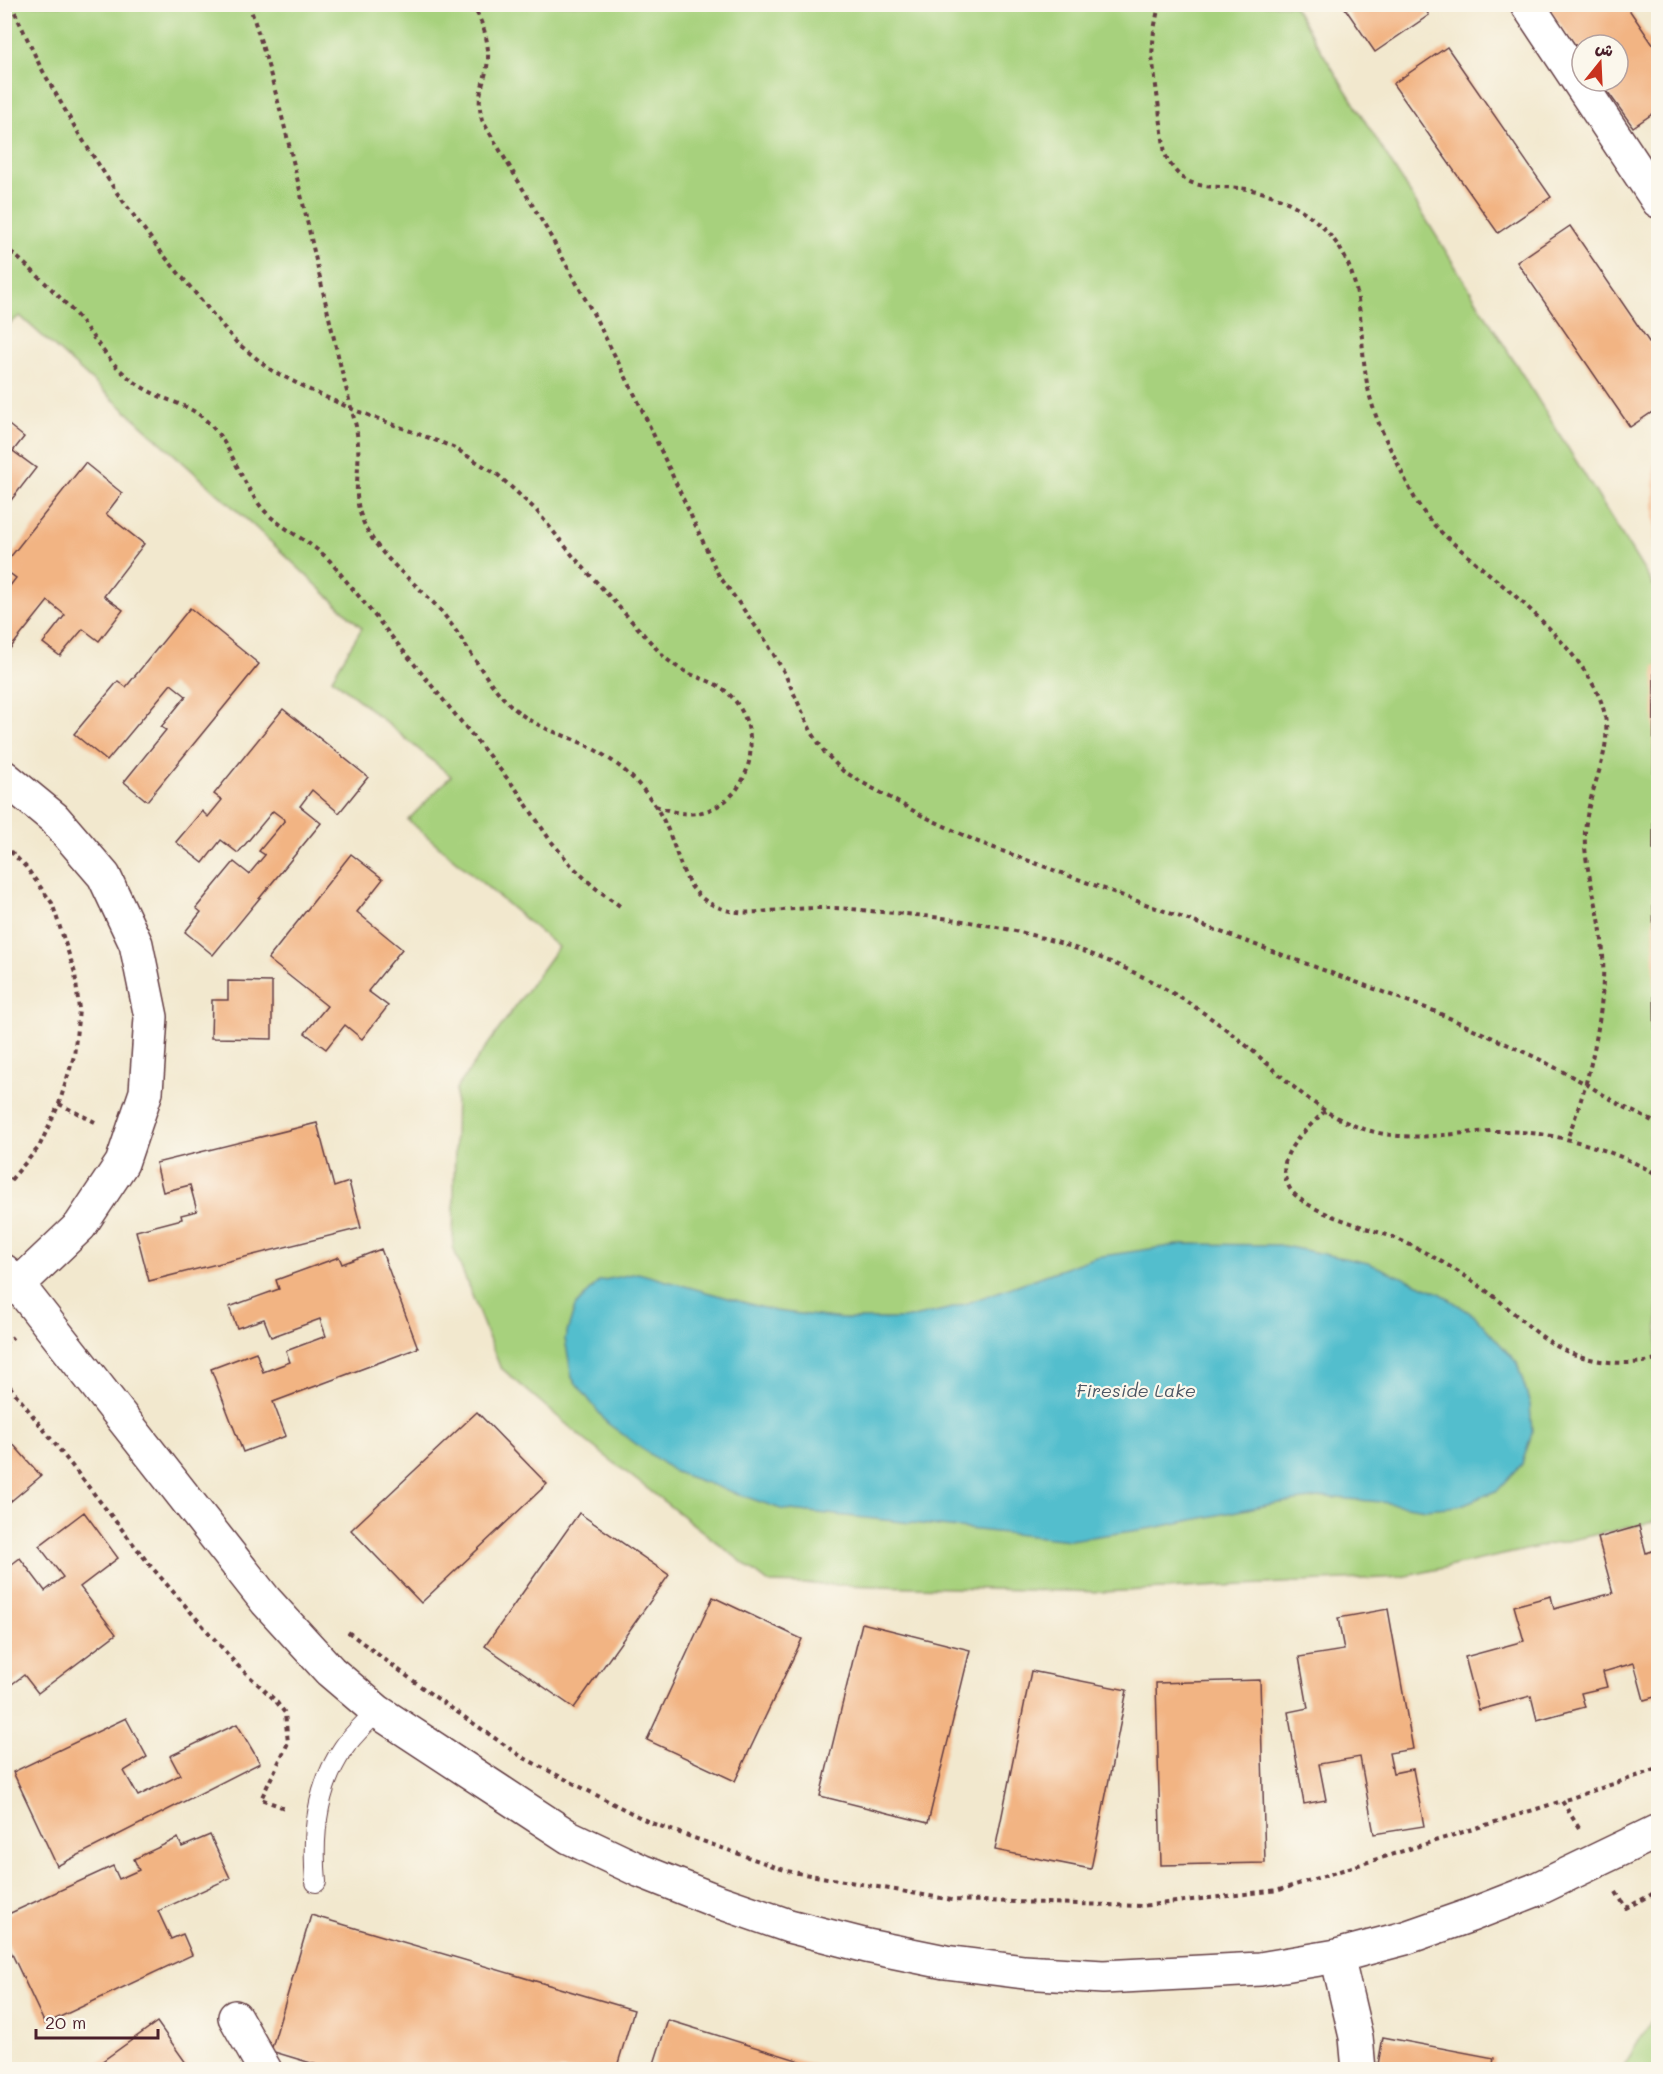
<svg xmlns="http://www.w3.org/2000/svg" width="1663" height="2074" font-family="Mali,'Playpen Sans Arabic',sans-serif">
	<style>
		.green { fill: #a7d17d; stroke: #787854; stroke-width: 1.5 }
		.water { fill: #53becd; stroke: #4e6e7c; stroke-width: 1.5 }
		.building { fill: #f2b483 }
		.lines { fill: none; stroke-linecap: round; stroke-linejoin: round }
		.lane-casing { stroke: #633d43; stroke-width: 22 }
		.street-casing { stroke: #633d43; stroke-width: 36 }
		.path { stroke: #633d43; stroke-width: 4; stroke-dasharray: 4.5 4.5; stroke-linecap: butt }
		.lane { stroke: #fff; stroke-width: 20 }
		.street { stroke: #fff; stroke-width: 33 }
		.labels { text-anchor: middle; stroke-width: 4.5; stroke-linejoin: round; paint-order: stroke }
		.water-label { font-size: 18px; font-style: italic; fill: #4d5764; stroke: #fbf7ec }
	</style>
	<rect width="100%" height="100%" fill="#fbf7ec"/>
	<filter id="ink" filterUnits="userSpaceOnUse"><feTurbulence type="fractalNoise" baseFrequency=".0167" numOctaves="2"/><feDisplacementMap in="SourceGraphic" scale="12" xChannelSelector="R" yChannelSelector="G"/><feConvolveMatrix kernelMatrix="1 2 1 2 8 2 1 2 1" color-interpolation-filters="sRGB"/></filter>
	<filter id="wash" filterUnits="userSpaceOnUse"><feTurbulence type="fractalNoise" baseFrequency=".008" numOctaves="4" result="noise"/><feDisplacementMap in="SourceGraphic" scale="24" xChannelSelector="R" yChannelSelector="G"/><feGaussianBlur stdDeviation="1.35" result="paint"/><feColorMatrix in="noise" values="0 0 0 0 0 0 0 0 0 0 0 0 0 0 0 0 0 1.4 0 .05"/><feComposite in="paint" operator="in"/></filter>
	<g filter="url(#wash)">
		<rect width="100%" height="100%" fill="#f2e8ce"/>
		<!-- green -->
		<g class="green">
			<path d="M5 5H1293L1658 593V1521L1402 1577 1103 1592 769 1583 586 1441 500 1367 453 1247 456 1089 558 947 408 820 451 776 332 678 362 628 255 527 20 316 5 327Z"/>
			<path d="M1658 2009V2069H1622Z"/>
		</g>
		<!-- water -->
		<path class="water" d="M1184 1244 1279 1245 1368 1263 1440 1293 1475 1316 1517 1363 1530 1404 1532 1433 1522 1464 1498 1490 1459 1506 1426 1509 1381 1502 1326 1497 1272 1504 1153 1528 1070 1540 781 1509 675 1472 607 1423 572 1378 565 1339 575 1307 599 1281 638 1273 775 1311 842 1319H904L953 1308 1096 1257Z"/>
		<g id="blocks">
			<!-- building -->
			<g class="building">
				<path d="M1342 4H1421L1429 15 1375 52Z"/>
				<path d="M1547 5H1626L1658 52V110L1633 127 1600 81H1618V45H1582V55Z"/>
				<path d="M1447 47 1551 197 1498 233 1393 84Z"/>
				<path d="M1570 226 1658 355V408L1630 427 1517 262Z"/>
				<path d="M5 422 24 437 13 451 36 468 5 508Z"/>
				<rect x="1654" y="455" width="4" height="183"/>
				<path d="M85 463 122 493 106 514 144 544 104 596 123 610 99 641 83 629 60 656 43 643 65 615 48 601 4 656V589L6 591 16 578 4 569V565Z"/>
				<path d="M190 608 259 664 147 801 124 782 166 730 161 727 186 696 171 684 107 761 74 734 118 681 126 687Z"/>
				<path d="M1654 666H1658V849H1653Z"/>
				<path d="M283 709 368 777 339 813 312 790 300 806 321 823 213 955 185 932 201 912 196 908 234 862 249 874 265 855 259 851 285 820 273 811 238 853 221 840 203 863 176 842 202 811 208 817 222 800 214 794Z"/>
				<path d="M351 854 383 879 357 912 402 949 368 991 388 1006 362 1039 345 1025 326 1049 305 1033 327 1006 268 959Z"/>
				<path d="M1653 875H1658V1079H1655Z"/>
				<path d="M228 981 272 982V1039L211 1038 212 1000H228Z"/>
				<path d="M317 1123 334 1187 349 1182 361 1228 149 1281 136 1231 182 1219 181 1215 197 1211 190 1185 163 1192 156 1163Z"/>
				<path d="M381 1249 418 1348 273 1402 286 1436 243 1452 211 1369 256 1352 263 1372 290 1362 286 1351 326 1336 320 1319 271 1337 264 1319 237 1328 229 1307 279 1289 276 1280 339 1257 342 1264Z"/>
				<path d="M477 1412 547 1484 421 1603 351 1530Z"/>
				<path d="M12 1443 41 1476 4 1507V1449Z"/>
				<path d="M84 1512 118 1558 80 1587 116 1634 38 1693 24 1675 4 1690V1570L20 1558 45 1591 63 1577 39 1546Z"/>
				<path d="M579 1513 669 1575 574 1708 485 1646Z"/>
				<path d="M1639 1526 1646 1553 1658 1549V1696L1644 1700 1634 1663 1603 1672 1607 1687 1581 1693 1585 1707 1537 1720 1531 1696 1479 1710 1465 1657 1524 1641 1514 1606 1551 1596 1554 1609 1613 1593 1598 1538Z"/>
				<path d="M713 1597 802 1639 735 1781 647 1740Z"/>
				<path d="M1388 1609 1413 1749 1389 1753 1393 1773 1413 1769 1424 1826 1374 1834 1360 1757 1319 1764 1326 1800 1304 1804 1288 1712 1308 1708 1299 1657 1344 1650 1338 1618Z"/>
				<path d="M862 1623 970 1650 928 1823 820 1796Z"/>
				<path d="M1031 1671 1127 1690 1091 1869 995 1850Z"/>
				<path d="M1260 1680 1265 1863 1161 1865 1156 1683Z"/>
				<path d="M126 1718 147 1757 124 1771 138 1796 180 1775 170 1756 237 1724 260 1763 57 1866 13 1772Z"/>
				<path d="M210 1835 230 1878 158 1911 171 1939 183 1934 192 1955 45 2024 4 1937V1916L113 1866 119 1879 139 1870 134 1859 178 1838 182 1847Z"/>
				<path d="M311 1915 634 2010 616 2070H334L271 2051Z"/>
				<path d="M668 2020 826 2069 825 2070H652Z"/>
				<path d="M157 2022 191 2070H90Z"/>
				<path d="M1383 2037 1494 2058 1492 2070H1377Z"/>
				<path d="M1242 2064 1243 2070H1221V2069Z"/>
			</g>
		</g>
	</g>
	<g filter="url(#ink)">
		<use href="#blocks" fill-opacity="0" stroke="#633d43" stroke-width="1.5"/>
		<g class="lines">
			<!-- lane casing -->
			<g class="lane-casing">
				<path id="lane" d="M316 1882C312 1837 316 1788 343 1749 352 1735 366 1723 377 1711"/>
			</g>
			<!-- street casing -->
			<g class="street-casing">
				<g id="street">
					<path d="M1527 4 1658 201"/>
					<path d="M4 777 54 818 104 876 136 944 151 1017 146 1092 122 1163 80 1226 18 1285"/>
					<path d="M4 1271 18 1285 266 1601 330 1671 377 1711 569 1837 641 1871 714 1900 789 1926 867 1946 945 1962 1024 1972 1103 1977 1260 1969 1337 1956 1405 1938 1471 1915 1535 1890 1658 1831"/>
					<path d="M1337 1956 1356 2037 1359 2070"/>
					<path d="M235 2017 265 2070"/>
				</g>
			</g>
			<!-- path -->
			<g class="path">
				<path d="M11 4 40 66 77 131 117 193 161 252 236 342 271 370 310 390 352 409 453 447 498 475 536 510 573 556 664 657C669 661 674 665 679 668 704 683 722 679 740 708 764 748 746 805 697 813 682 815 669 811 656 806"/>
				<path d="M249 4C295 142 318 286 356 426 358 440 359 453 358 467 357 484 355 499 361 516 375 556 413 579 440 610 471 646 487 692 528 719 542 728 557 733 573 739 598 750 622 765 640 786 653 800 663 817 670 835 683 868 686 899 726 910 744 915 764 911 783 910 800 908 816 908 833 908 849 908 866 911 882 912 963 918 1041 931 1115 964 1163 984 1209 1014 1248 1047 1284 1077 1316 1113 1361 1128 1407 1144 1446 1133 1492 1131 1551 1130 1608 1147 1658 1175"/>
				<path d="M472 4C482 21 489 39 488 59 486 84 475 91 482 120L546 228 593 313 637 399 718 574 764 638 784 672 811 731 825 753 843 771 865 784 921 815 978 842 1434 1011 1537 1058 1586 1084 1622 1106 1658 1124"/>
				<path d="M1159 4 1154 30 1152 56 1165 154C1185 198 1214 182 1252 190 1282 196 1309 211 1329 234 1366 276 1358 326 1366 377 1370 405 1381 431 1394 456 1404 476 1412 497 1425 514 1441 535 1463 551 1482 568 1521 600 1564 637 1591 681 1627 740 1589 774 1585 832 1583 866 1597 898 1601 932 1610 997 1591 1079 1567 1139"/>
				<path d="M4 246C30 268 55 291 77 316 90 332 102 351 116 366 126 376 137 385 149 391 166 401 187 404 202 417 232 441 238 479 262 508 281 530 310 540 330 561L516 789 550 840 571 865 594 887 620 906"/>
				<path d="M4 845 26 867 52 903 75 973 79 1010 74 1056 59 1104 39 1147 9 1182 4 1183"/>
				<path d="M59 1104 95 1122"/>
				<path d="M1325 1111C1305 1131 1272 1156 1289 1187 1304 1214 1374 1228 1402 1241 1434 1256 1464 1274 1492 1295 1518 1315 1542 1342 1573 1354 1601 1364 1630 1365 1658 1360"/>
				<path d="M4 1344 13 1337"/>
				<path d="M4 1379 149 1564 237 1665 275 1700 285 1713 288 1743 261 1799 287 1809"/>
				<path d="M348 1632 431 1694 522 1757 649 1822 787 1871 952 1900 1141 1906 1279 1890 1562 1801"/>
				<path d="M1579 1828 1562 1801 1658 1769"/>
				<path d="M1616 1892 1626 1908 1658 1891"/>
			</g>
			<!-- lane -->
			<use href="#lane" class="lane"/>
			<!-- street -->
			<use href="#street" class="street"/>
		</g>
	</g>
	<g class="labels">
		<!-- water labels -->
		<g class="water-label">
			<text x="1136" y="1397">Fireside Lake</text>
		</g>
	</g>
	<!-- margin -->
	<rect width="1663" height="2074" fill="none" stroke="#fbf7ec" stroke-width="24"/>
	<!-- north arrow -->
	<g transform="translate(1600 63) rotate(18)"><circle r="28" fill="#fbf7ec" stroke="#b4a19f" stroke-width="1.5"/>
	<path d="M0-4.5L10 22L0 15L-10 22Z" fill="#c8321e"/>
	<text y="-9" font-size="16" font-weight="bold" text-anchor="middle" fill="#4a1f2b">ش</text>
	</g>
	<!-- scale -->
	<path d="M36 2029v9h122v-9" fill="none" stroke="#4a1f2b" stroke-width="3"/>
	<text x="45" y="2029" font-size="18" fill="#4a1f2b" stroke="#fbf7ec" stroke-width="4.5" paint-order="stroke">20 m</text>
</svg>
